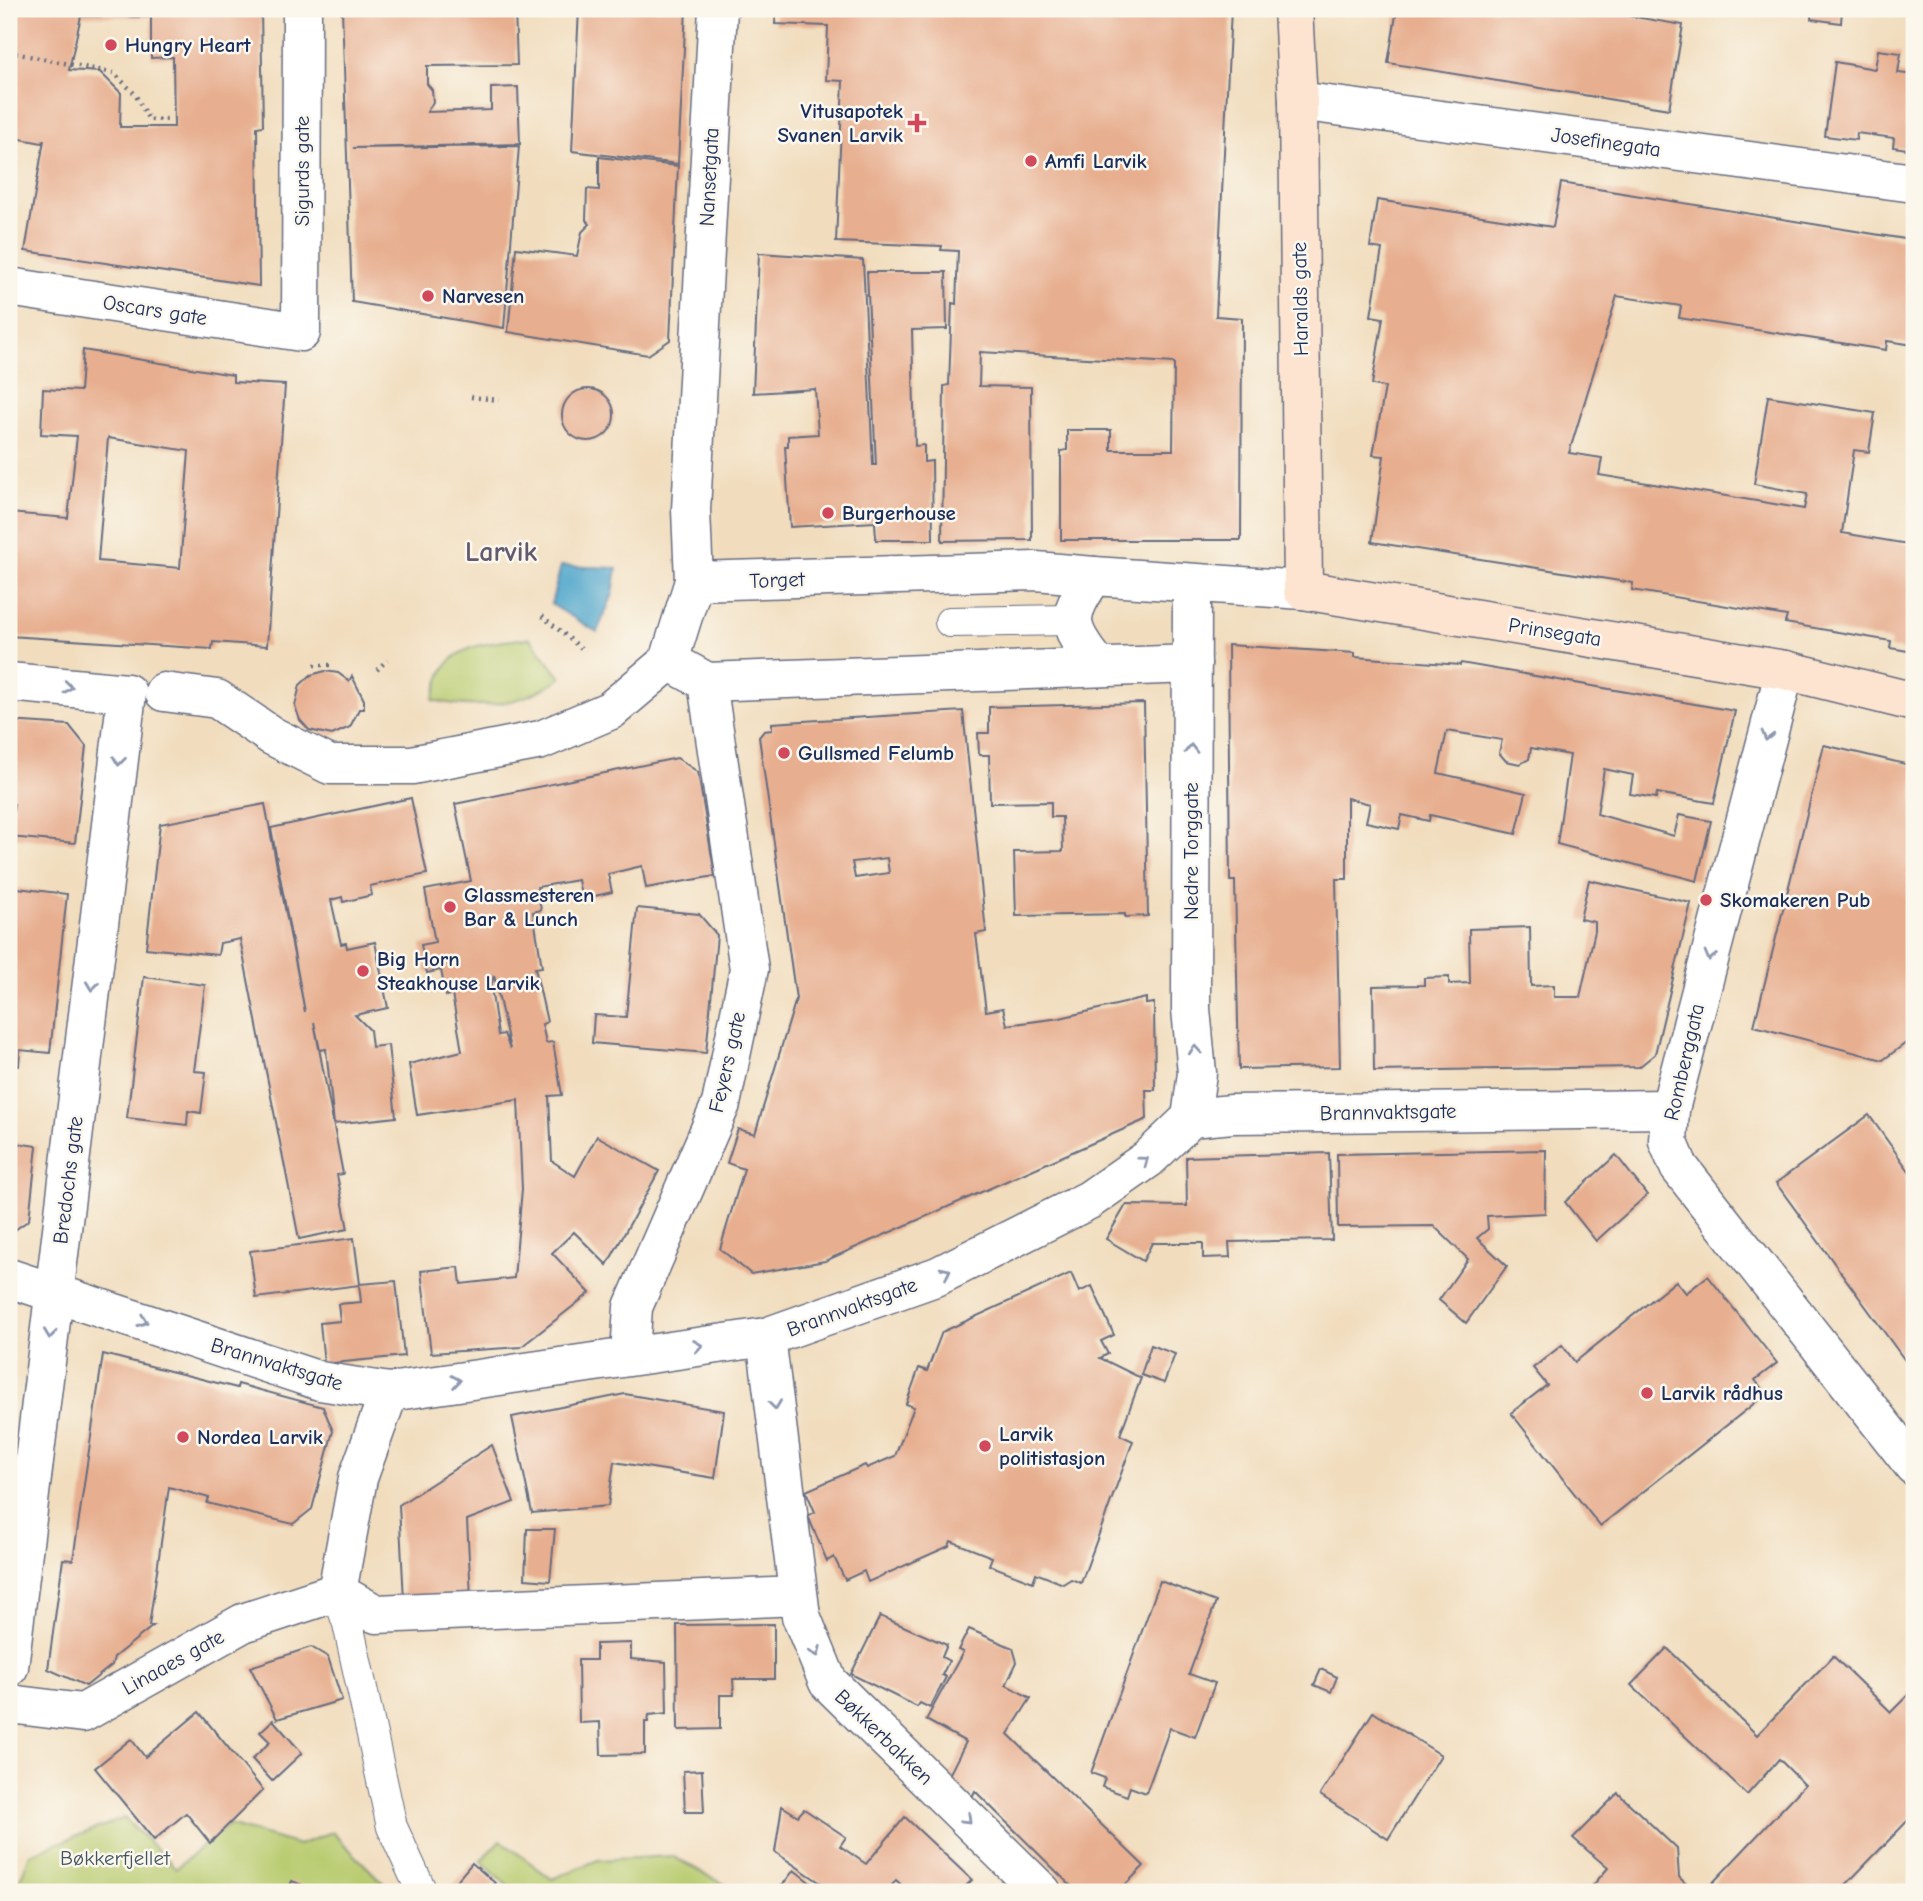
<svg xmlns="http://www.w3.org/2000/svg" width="1923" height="1901" font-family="'Comic Neue',sans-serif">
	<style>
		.green { fill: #b8cb6e; stroke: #6a7d66; stroke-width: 2 }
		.water { fill: #4fa6cc; stroke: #356a95; stroke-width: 2 }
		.building { fill: #e7ae8f; fill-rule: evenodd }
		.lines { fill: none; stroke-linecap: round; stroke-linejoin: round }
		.lane-casing { stroke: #666c80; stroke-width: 32 }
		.street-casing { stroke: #666c80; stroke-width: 41 }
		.secondary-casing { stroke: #666c80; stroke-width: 41 }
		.path { stroke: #666c80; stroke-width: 4.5; stroke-dasharray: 2 5; stroke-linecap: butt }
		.lane { stroke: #fff; stroke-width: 30 }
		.street { stroke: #fff; stroke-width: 38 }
		.secondary { stroke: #fde4d0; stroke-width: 38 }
		.oneway { stroke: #8d97ae }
		.poi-dot { fill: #d1495b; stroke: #fbf7ec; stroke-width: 2.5 }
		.labels { text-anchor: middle; stroke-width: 5; stroke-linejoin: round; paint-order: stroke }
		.poi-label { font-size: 21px; font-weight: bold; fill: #1b2f5e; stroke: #fbf7ec; text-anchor: start }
		.street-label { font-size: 21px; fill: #1b2f5e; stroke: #fbf7ec }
		.park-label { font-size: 21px; fill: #425662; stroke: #fbf7ec }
		.district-label { font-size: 28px; font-weight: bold; fill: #625b6f; stroke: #fbf7ec }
	</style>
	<rect width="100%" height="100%" fill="#fbf7ec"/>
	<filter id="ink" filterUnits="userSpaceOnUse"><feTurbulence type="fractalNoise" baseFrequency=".0143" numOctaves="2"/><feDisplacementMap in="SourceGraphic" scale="14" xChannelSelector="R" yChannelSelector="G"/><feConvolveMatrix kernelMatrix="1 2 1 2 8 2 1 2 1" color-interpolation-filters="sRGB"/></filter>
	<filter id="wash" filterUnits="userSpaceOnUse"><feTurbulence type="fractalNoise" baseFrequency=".00686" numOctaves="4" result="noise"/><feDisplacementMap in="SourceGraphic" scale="28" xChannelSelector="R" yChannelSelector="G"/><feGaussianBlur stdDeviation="1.57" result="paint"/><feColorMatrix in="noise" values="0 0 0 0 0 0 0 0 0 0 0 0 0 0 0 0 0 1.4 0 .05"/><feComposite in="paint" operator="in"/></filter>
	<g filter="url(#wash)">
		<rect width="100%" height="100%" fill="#f1ddbe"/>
		<!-- green -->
		<g class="green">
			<path d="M530 638 561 678C523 705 478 711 433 700 436 690 439 678 444 669 461 641 502 642 530 638Z"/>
			<path d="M124 1818 176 1868 229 1825 299 1845 332 1832 392 1892H26L19 1882 30 1854Z"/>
			<path d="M500 1840 552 1879 598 1860 672 1856 739 1892H514L481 1861Z"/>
		</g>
		<!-- water -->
		<path class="water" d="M561 566 617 568 613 594 597 632 551 604Z"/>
		<g id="blocks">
			<!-- building -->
			<g class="building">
				<path d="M9 9H261L263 126 257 127 259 286 25 251 44 140 42 143 9 137ZM81 16 151 17V58L173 57 174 127H120L121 93 100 72 69 70Z"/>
				<path d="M342 9H515L517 65 427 66V84L432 90 433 102 427 112 491 110V88L518 87 520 144 353 148 519 146 504 328 352 302Z"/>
				<path d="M579 9H686L678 164 572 151Z"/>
				<path d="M776 9H1231L1216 316 1242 318 1241 540H1061V451L1067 450V430H1111V450H1173L1174 363 980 352 979 386 1031 387 1032 540 942 541 944 386 949 385 952 303 956 304 958 251 941 250 942 246 836 242 843 81 826 80 828 26 775 24Z"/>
				<path d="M1397 9H1587L1683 25 1669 109 1388 63Z"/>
				<path d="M1812 9H1842L1841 23 1811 19Z"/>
				<path d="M1878 50 1901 53 1898 73 1914 75V150L1893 147 1894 138 1857 133 1856 140 1825 136 1835 62 1875 69Z"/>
				<path d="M599 157 678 166 670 340 648 355 508 332 516 248 577 256 582 232 590 224 586 220 587 189 599 190Z"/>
				<path d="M1561 183 1905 239 1906 235 1914 236V345L1887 341 1886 350 1679 318 1681 306 1617 296 1569 453 1602 458 1599 475 1804 509 1807 494 1754 484 1768 396 1875 413 1869 452 1854 450 1842 533 1914 545V652L1890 648 1891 641 1785 623 1787 616 1632 590 1633 583 1372 542 1384 456 1373 455 1385 387 1372 385 1383 318 1371 316 1382 249 1370 247 1377 200 1553 227Z"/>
				<path d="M759 253 863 260 873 465H876L867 272H946L947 329 912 330 915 446 924 445V462L932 461 933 540H876L875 522 790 527 785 446H788V436L818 434 815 389 753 393Z"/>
				<path d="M83 350 233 375V382L285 385 267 646 213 642 212 649 9 636V513L68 518 77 436 41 434 43 389 80 391ZM108 438 189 451 180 568 98 561Z"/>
				<circle cx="588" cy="415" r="26"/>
				<path d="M1228 645 1355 653V657L1460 665 1461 663 1735 711 1714 803 1657 793 1656 798 1630 794 1633 775 1604 769 1597 814 1674 836 1679 815 1711 821 1697 881 1557 844 1570 755 1531 748 1529 759 1520 764 1506 761 1499 753 1502 740 1447 731 1438 773 1526 793 1516 834 1430 815 1429 821 1402 815 1399 829 1366 822 1370 804 1347 798V879H1336L1340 1067 1239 1069 1235 881H1230Z"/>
				<path d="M325 671 338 673 349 681 352 676 364 700V709H359L350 727 332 735 309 730 300 720 295 706 300 685 311 675Z"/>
				<path d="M1144 703 1148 916 1125 917V914L1016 916 1014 852 1063 851 1062 817H1051V802L990 803 989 755H979L978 733H989V707Z"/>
				<path d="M963 711 986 932 976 934 986 1011 1003 1008 1007 1025 1060 1018 1146 998V1004L1154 1003 1155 1090H1146L1147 1119 825 1261 751 1274 720 1249 744 1169 727 1163 738 1129 755 1134 796 999 759 737 764 731 772 730V723ZM887 858 889 873 855 878 852 862Z"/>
				<path d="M9 721 69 725 86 746 75 843 10 837 14 804H9Z"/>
				<path d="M1824 745 1914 766V1037L1883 1060 1754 1026Z"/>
				<path d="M677 758 698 772 715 876 646 888 642 866 608 874 612 892 582 899 578 880 537 887 541 910 533 912 542 967 535 968 547 1022 542 1024 546 1043 553 1042 562 1095 549 1096 552 1161 575 1176 597 1136 659 1171 607 1265 574 1232 552 1253 590 1293 521 1347 431 1353 421 1271 459 1267 461 1284 514 1278 522 1189 518 1100 417 1115 409 1064 462 1051 452 994 446 996 441 970 427 973 421 945 435 942 425 890 471 881 455 804ZM494 975 510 1049 504 1034 498 1035 491 987Z"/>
				<path d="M411 798 427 874 370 886 372 895 343 902 342 897 331 900 341 944 346 943 347 948 375 942 388 1008 355 1015 370 1030 372 1047 388 1045 396 1117 334 1124 326 1049 320 1050 314 1022 343 1174 337 1175 348 1229 299 1239 240 939 220 943 218 955 146 948 160 824 265 804 305 1012 271 828Z"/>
				<path d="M1589 880 1691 903 1655 1054 1639 1067 1374 1071 1373 986 1424 985V978L1449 977V984L1470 983 1469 929 1530 927 1531 986 1554 985V997H1580L1595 931V922L1580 919Z"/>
				<path d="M9 887 67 894 50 1053 20 1050 19 1066 9 1065Z"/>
				<path d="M637 908 699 914 717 935 706 1053 592 1043 594 1015 626 1017Z"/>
				<path d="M144 977 205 985 194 1071 206 1072 201 1113 188 1111 187 1125 127 1118Z"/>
				<path d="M1869 1115 1914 1178V1373L1776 1183Z"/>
				<path d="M9 1142 37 1146 29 1220 9 1234Z"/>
				<path d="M1546 1150 1545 1213 1487 1216 1488 1229 1477 1238 1507 1266 1466 1323 1439 1300 1468 1259 1434 1226 1338 1227 1337 1154Z"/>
				<path d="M1329 1153 1332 1240 1229 1242 1230 1257 1203 1258V1243H1152L1143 1261 1106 1239 1126 1205 1187 1206 1186 1157Z"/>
				<path d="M1616 1155 1647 1195 1596 1241 1565 1202Z"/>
				<path d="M354 1238 360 1284 396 1281 404 1356 324 1364 320 1323 340 1321 338 1304 361 1302 359 1285 256 1298 250 1251Z"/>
				<path d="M1071 1273 1079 1292 1092 1286 1114 1335 1101 1341 1108 1354 1100 1358 1141 1378 1120 1435 1133 1441 1081 1583 1071 1579 1063 1584 1036 1573 1033 1582 989 1565 992 1557 951 1541 949 1546 868 1582 864 1571 845 1580 834 1557 827 1561 808 1516 815 1512 806 1491 865 1465 867 1468 895 1456 914 1407 906 1404 919 1368 927 1371 942 1332Z"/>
				<path d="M1708 1276 1777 1363 1755 1380 1766 1394 1600 1526 1511 1413 1547 1385 1533 1368 1562 1345 1575 1362 1676 1281 1686 1293Z"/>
				<path d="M1151 1345 1175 1354 1164 1383 1141 1375Z"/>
				<path d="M103 1354 237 1388 238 1384 323 1407 333 1431 312 1509 293 1524 207 1503 209 1498 169 1487 149 1626H153L114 1657 112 1665 86 1686 48 1669 63 1559 73 1560Z"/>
				<path d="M625 1394 724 1411 715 1478 614 1462 608 1506 532 1513 512 1417Z"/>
				<path d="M492 1445 514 1502 467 1520 471 1597 404 1600 399 1505Z"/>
				<path d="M527 1529H555L550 1581 525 1579Z"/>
				<path d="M1160 1581 1216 1602 1189 1674 1215 1683 1195 1737 1170 1728 1146 1793 1130 1787 1127 1796 1102 1787 1105 1778 1091 1773Z"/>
				<path d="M880 1616 947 1645 942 1657 949 1661 942 1675 946 1677 930 1708 920 1703 917 1707 851 1674Z"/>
				<path d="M774 1624V1679H733L734 1695H720V1729L678 1730 677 1625Z"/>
				<path d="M969 1629 1013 1648 1017 1662 1006 1685 1031 1698 1008 1734 1144 1866 1118 1892H1077L975 1791 968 1805 945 1783 966 1742 926 1720 963 1652 958 1650Z"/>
				<path d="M631 1643V1659L666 1662 667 1713 649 1715 648 1722H645V1754L601 1755 600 1722 579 1723 578 1660H596V1644Z"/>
				<path d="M311 1647 328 1657 342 1700 277 1719 250 1667Z"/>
				<path d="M1667 1648 1757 1735 1833 1656 1891 1712 1914 1689V1814L1839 1892H1704L1805 1785 1779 1759 1747 1795 1631 1685Z"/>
				<path d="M1321 1669 1337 1677 1331 1692 1314 1685Z"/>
				<path d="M199 1712 263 1790 210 1843 186 1813 154 1840 95 1768 131 1739 145 1757Z"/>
				<path d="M1373 1712 1441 1755 1388 1839 1320 1795Z"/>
				<path d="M273 1720 302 1753 272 1781 252 1759 270 1742 260 1732Z"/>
				<path d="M702 1770 704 1812H685L683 1771Z"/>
				<path d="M1618 1793 1677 1849 1679 1877 1694 1892H1587L1608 1868 1573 1838Z"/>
				<path d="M782 1806 798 1816 804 1809 846 1837 840 1846 866 1864 905 1817 972 1880 960 1892H909L896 1880 887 1892H834L775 1852Z"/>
				<path d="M472 1863 495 1883 490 1888 496 1892H447Z"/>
				<path d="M794 1870 822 1892H777Z"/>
				<path d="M292 1881 319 1892H287Z"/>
			</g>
		</g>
	</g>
	<g filter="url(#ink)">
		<use href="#blocks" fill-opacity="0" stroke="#666c80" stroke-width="2"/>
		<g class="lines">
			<!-- lane casing -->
			<g class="lane-casing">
				<g id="lane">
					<path d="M950 622 1072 620"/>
					<path d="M337 1592 348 1624 392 1827 422 1892"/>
				</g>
			</g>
			<!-- street casing -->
			<g class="street-casing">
				<g id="street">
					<path d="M718 9 691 510 694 581 1036 571 1094 576"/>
					<path d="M1298 101 1914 183"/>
					<path d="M9 287 301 332 302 9"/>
					<path d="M1099 667C1068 628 1063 619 1094 576L1303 590"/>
					<path d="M1785 670 1670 1109 1668 1141 1679 1167 1914 1466"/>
					<path d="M9 682 127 693 9 1667"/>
					<path d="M707 682 1192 664"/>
					<path d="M164 692 217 699 272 736 330 765H412L541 740 611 710 669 661 694 581"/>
					<path d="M1191 1118 1197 1073 1191 1009 1192 584"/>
					<path d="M9 1278 320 1381 389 1392 766 1337 938 1276 1089 1200 1148 1159 1191 1118 1232 1114 1670 1109"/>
					<path d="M766 1337 801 1616 828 1682 1042 1892"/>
					<path d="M630 1355 633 1307 721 1104 749 969 707 682 669 661"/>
					<path d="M337 1592 376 1614 798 1596"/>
					<path d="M337 1592 358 1478 389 1392"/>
					<path d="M9 1704 83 1713 243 1623 337 1592"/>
				</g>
			</g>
			<!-- secondary casing -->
			<g class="secondary-casing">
				<path id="secondary" d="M1293 9 1298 101 1303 590 1785 670 1914 702"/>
			</g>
			<!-- path -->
			<g class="path">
				<path d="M9 52 114 73 135 94 149 120 169 119"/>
				<path d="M471 397 499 400"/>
				<path d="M542 616 581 648"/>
				<path d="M314 665H332"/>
				<path d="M377 670 387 660"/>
			</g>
			<!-- lane -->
			<use href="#lane" class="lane"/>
			<!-- street -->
			<use href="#street" class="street"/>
			<!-- secondary -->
			<use href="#secondary" class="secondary"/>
		</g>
		<!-- one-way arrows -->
		<defs><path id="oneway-chevron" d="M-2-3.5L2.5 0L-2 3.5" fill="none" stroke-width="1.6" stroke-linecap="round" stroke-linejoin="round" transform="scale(1.75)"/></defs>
		<g class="oneway">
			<use href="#oneway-chevron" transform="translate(68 687) rotate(5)"/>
			<use href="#oneway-chevron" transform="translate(1767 736) rotate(105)"/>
			<use href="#oneway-chevron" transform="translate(1191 749) rotate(-90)"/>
			<use href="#oneway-chevron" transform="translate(119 761) rotate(97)"/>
			<use href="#oneway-chevron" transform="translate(1710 956) rotate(105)"/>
			<use href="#oneway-chevron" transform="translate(92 986) rotate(97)"/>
			<use href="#oneway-chevron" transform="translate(1195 1050) rotate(-95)"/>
			<use href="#oneway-chevron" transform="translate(1144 1161) rotate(-37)"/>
			<use href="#oneway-chevron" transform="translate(946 1272) rotate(-26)"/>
			<use href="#oneway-chevron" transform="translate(143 1321) rotate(19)"/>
			<use href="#oneway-chevron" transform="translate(50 1334) rotate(97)"/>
			<use href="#oneway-chevron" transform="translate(698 1346) rotate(-8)"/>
			<use href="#oneway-chevron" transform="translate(456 1381) rotate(-9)"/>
			<use href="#oneway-chevron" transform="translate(775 1405) rotate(83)"/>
			<use href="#oneway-chevron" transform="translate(816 1652) rotate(67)"/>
			<use href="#oneway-chevron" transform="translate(967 1819) rotate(44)"/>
		</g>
	</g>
	<!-- markers -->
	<g class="poi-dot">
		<circle cx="111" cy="45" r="7"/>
		<path d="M913.5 112.5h7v7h7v7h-7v7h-7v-7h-7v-7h7z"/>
		<circle cx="1031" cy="161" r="7"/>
		<circle cx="428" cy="296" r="7"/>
		<circle cx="828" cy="513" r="7"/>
		<circle cx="784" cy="753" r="7"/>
		<circle cx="1706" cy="900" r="7"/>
		<circle cx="450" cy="907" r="7"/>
		<circle cx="363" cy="971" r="7"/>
		<circle cx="1647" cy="1393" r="7"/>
		<circle cx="183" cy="1437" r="7"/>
		<circle cx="985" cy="1446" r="7"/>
	</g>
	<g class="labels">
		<!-- poi labels -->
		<g class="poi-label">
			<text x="125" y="52">Hungry Heart</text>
			<text x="903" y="118" text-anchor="end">Vitusapotek<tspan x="903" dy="24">Svanen Larvik</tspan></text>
			<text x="1045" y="168">Amfi Larvik</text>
			<text x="442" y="303">Narvesen</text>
			<text x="842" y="520">Burgerhouse</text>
			<text x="798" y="760">Gullsmed Felumb</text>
			<text x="464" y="902">Glassmesteren<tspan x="464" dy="24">Bar &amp; Lunch</tspan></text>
			<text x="1720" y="907">Skomakeren Pub</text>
			<text x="377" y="966">Big Horn<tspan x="377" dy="24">Steakhouse Larvik</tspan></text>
			<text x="1661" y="1400">Larvik rådhus</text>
			<text x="999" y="1441">Larvik<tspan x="999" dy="24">politistasjon</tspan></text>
			<text x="197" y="1444">Nordea Larvik</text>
		</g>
		<!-- street labels -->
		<g class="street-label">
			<text transform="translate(1606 142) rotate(8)" y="7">Josefinegata</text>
			<text transform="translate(302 171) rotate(-90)" y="7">Sigurds gate</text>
			<text transform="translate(709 177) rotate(-87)" y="7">Nansetgata</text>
			<text transform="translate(1300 299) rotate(-91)" y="7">Haralds gate</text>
			<text transform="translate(155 310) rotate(9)" y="7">Oscars gate</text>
			<text transform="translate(777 580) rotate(-2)" y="7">Torget</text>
			<text transform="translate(1555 632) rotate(9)" y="7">Prinsegata</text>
			<text transform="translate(1191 851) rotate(-90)" y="7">Nedre Torggate</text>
			<text transform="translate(727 1062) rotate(-77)" y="7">Feyers gate</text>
			<text transform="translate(1684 1062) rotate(-77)" y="7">Romberggata</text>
			<text transform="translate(1388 1112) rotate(-1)" y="7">Brannvaktsgate</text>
			<text transform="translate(68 1180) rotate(-83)" y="7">Bredochs gate</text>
			<text transform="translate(852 1307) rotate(-20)" y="7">Brannvaktsgate</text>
			<text transform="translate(277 1364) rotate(17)" y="7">Brannvaktsgate</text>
			<text transform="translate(173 1662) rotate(-29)" y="7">Linaaes gate</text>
			<text transform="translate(884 1737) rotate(44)" y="7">Bøkkerbakken</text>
		</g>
		<!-- park labels -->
		<g class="park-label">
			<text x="115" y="1865">Bøkkerfjellet</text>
		</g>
		<!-- district labels -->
		<g class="district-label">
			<text x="501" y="561">Larvik</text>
		</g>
	</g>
	<!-- margin -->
	<rect width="1923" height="1901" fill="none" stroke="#fbf7ec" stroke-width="35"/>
</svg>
